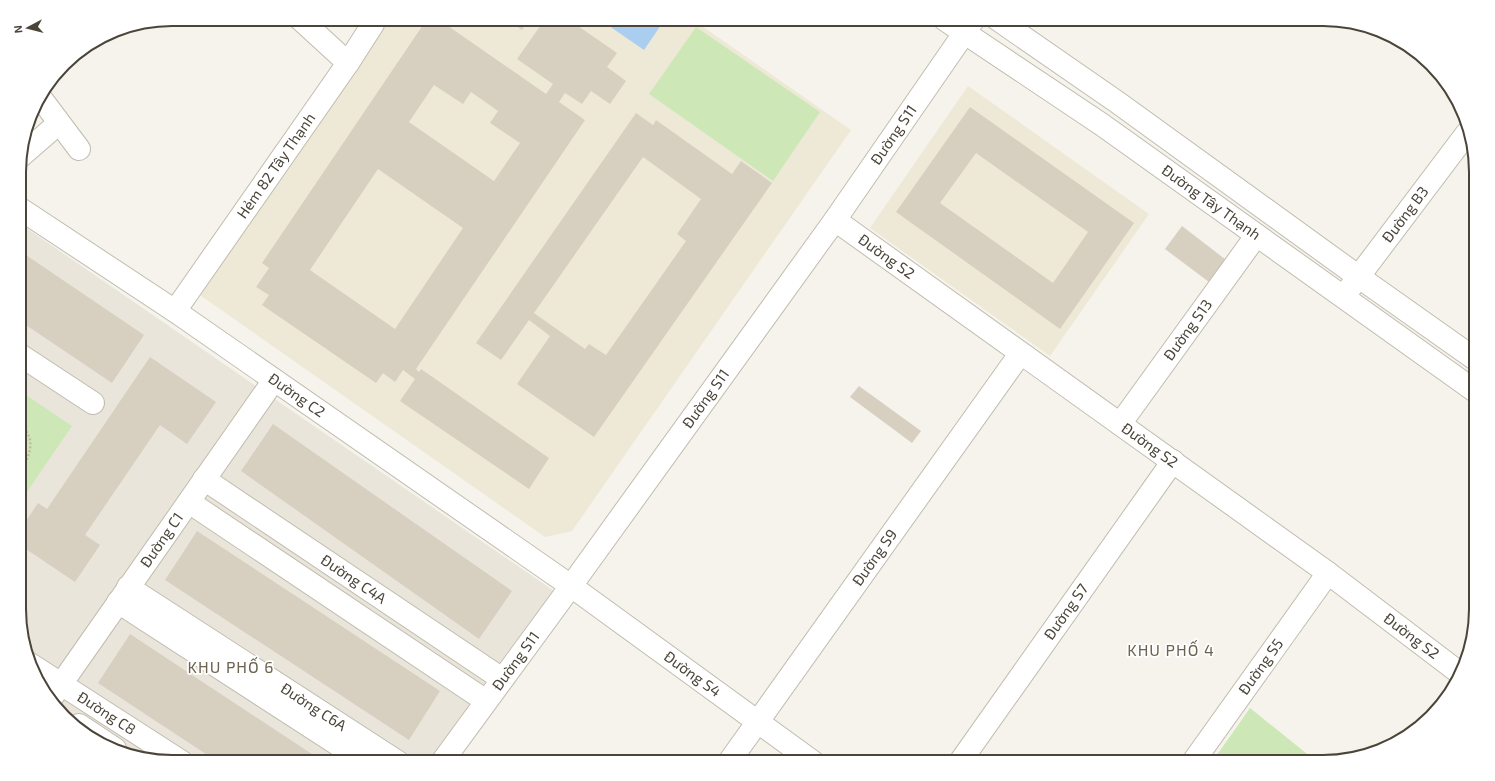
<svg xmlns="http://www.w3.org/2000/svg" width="1495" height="781" font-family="'Exo 2',sans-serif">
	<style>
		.residential { fill: #e9e5da }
		.education { fill: #eee9d6 }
		.green { fill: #cde8b6 }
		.water { fill: #aaceef }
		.building { fill: #d7d0c1; fill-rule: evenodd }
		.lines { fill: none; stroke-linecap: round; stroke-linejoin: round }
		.minor-casing { stroke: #c1bcae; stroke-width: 24 }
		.path { stroke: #c2b99f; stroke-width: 2.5; stroke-dasharray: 2 2; stroke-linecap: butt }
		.minor { stroke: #fff; stroke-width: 22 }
		.labels { text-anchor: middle; stroke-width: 3.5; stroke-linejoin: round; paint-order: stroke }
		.street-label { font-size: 15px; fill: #4a4439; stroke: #fff }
		.neighbourhood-label { font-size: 16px; letter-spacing: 1px; fill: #6c6350; stroke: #fff }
		.rim { fill: none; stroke: #4a4439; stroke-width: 2 }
	</style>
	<rect width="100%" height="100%" fill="#f5f3eb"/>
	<!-- residential -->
	<path class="residential" d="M19 223 554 591 431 762H172L104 746 50 702 31 667 20 629Z"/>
	<!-- education -->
	<g class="education">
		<path d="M386 19H692L851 130 572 531 545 537 200 295 383 29Z"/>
		<path d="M968 86 1149 214 1050 356 870 228Z"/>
	</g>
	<!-- green -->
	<g class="green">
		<path d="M696 27 820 112 773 181 649 94Z"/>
		<path d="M20 391 72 426 20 502Z"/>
		<path d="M1250 708 1317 762H1212Z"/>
	</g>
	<!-- water -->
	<path class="water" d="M599 19H665L644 50Z"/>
	<!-- building -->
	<g class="building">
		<path d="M427 19H438L546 94 553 84 517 59 545 19H568L617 53 607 67 626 81 610 104 591 91 582 104 565 93 559 102 585 120 416 369 419 372 421 369 549 458 529 489 400 401 415 379 403 370 395 382 383 373 376 383 262 305 269 295 256 287 269 268 262 263ZM434 85 463 104 471 92 498 111 490 123 520 143 494 181 409 122ZM378 169 463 228 395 329 310 270Z"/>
		<path d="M506 19H529L522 30Z"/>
		<path d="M970 107 1134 223 1060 329 896 212ZM976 153 1088 232 1053 283 940 203Z"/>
		<path d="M636 113 653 125 656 120 732 174 741 161 772 183 594 437 517 384 550 336 529 320 501 360 476 343ZM643 157 701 199 677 234 686 241 606 355 589 344 585 349 534 313Z"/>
		<path d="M1182 226 1230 263 1213 285 1165 249Z"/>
		<path d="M20 251 144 335 112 383 20 321Z"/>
		<path d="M150 357 216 402 187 444 160 425 85 535 100 545 75 582 20 545V530L38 503 47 509Z"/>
		<path d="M859 386 921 431 912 443 850 397Z"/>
		<path d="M273 424 512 591 479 639 241 471Z"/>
		<path d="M197 531 440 691 409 740 165 580Z"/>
		<path d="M130 634 324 762H218L98 683Z"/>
	</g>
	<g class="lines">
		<!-- minor casing -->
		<g class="minor-casing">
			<g id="minor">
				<path d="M300 19 348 63"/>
				<path id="s1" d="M944 19 1101 124 1475 391"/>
				<path d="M997 19 1117 102 1359 277 1475 359"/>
				<path d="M40 97 79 149"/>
				<path d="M21 156 59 123"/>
				<path id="s2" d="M19 208 175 311 571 586 813 762"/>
				<path id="s3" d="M835 220 1328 573 1461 674"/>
				<path id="s4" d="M1350 288 1467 133"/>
				<path id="s5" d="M175 311 348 63 373 24 375 19"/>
				<path d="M20 355 93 403"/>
				<path id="s6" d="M1120 424 1256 236"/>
				<path id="s7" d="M204 479 502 679"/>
				<path d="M189 502 486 701"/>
				<path id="s8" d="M128 587 398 762"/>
				<path d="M118 602 365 762"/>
				<path id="s9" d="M30 664 182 762"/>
				<path id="s10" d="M50 700 274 380"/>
				<path d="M79 725 115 749"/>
				<path id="s11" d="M442 762 571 586 835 220 974 19"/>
				<path id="s12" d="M729 762 1020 354"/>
				<path id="s13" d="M960 762 1173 461"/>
				<path id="s14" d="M1193 762 1328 573"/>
			</g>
		</g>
		<!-- path -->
		<path class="path" d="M20 426C38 438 29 457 20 473"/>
		<!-- minor -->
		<use href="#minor" class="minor"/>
	</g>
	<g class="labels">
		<!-- street labels -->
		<g class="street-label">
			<text dy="5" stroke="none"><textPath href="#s11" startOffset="773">Đường S11</textPath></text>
			<text dy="5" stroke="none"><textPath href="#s5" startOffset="177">Hẻm 82 Tây Thạnh</textPath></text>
			<text dy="5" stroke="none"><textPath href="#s1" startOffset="324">Đường Tây Thạnh</textPath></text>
			<text dy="5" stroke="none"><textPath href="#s4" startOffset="92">Đường B3</textPath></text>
			<text dy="5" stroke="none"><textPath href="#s3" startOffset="63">Đường S2</textPath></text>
			<text dy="5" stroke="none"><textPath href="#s6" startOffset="116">Đường S13</textPath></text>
			<text dy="5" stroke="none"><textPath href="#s2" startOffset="335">Đường C2</textPath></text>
			<text dy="5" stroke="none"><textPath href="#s11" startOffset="449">Đường S11</textPath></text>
			<text dy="5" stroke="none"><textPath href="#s3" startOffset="387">Đường S2</textPath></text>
			<text dy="5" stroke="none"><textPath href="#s10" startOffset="195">Đường C1</textPath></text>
			<text dy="5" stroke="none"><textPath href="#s12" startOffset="251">Đường S9</textPath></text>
			<text dy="5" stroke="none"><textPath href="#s7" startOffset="180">Đường C4A</textPath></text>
			<text dy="5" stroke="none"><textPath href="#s13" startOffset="184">Đường S7</textPath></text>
			<text dy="5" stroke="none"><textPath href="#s3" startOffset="711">Đường S2</textPath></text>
			<text dy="5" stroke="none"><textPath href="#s11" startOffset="125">Đường S11</textPath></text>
			<text dy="5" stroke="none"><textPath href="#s14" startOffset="117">Đường S5</textPath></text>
			<text dy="5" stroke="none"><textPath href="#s2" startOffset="819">Đường S4</textPath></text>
			<text dy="5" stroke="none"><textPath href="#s8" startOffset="221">Đường C6A</textPath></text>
			<text dy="5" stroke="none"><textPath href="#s9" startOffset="91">Đường C8</textPath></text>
		</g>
		<!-- neighbourhood labels -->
		<g class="neighbourhood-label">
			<text x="1171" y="656">KHU PHỐ 4</text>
			<text x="231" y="673">KHU PHỐ 6</text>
		</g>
	</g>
	<!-- crop -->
	<path d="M0 0H1495V781H0ZM172 26H1323A146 146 0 0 1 1469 172V609A146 146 0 0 1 1323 755H172A146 146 0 0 1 26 609V172A146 146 0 0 1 172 26Z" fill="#fff" fill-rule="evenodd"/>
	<path class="rim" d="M172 26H1323A146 146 0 0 1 1469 172V609A146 146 0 0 1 1323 755H172A146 146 0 0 1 26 609V172A146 146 0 0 1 172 26Z"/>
	<!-- north arrow -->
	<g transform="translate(28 28) rotate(263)" stroke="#ffffff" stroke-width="3" paint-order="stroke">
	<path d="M0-3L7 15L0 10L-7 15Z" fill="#4a4439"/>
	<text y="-6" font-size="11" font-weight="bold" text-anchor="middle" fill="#4a4439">N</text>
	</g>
</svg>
